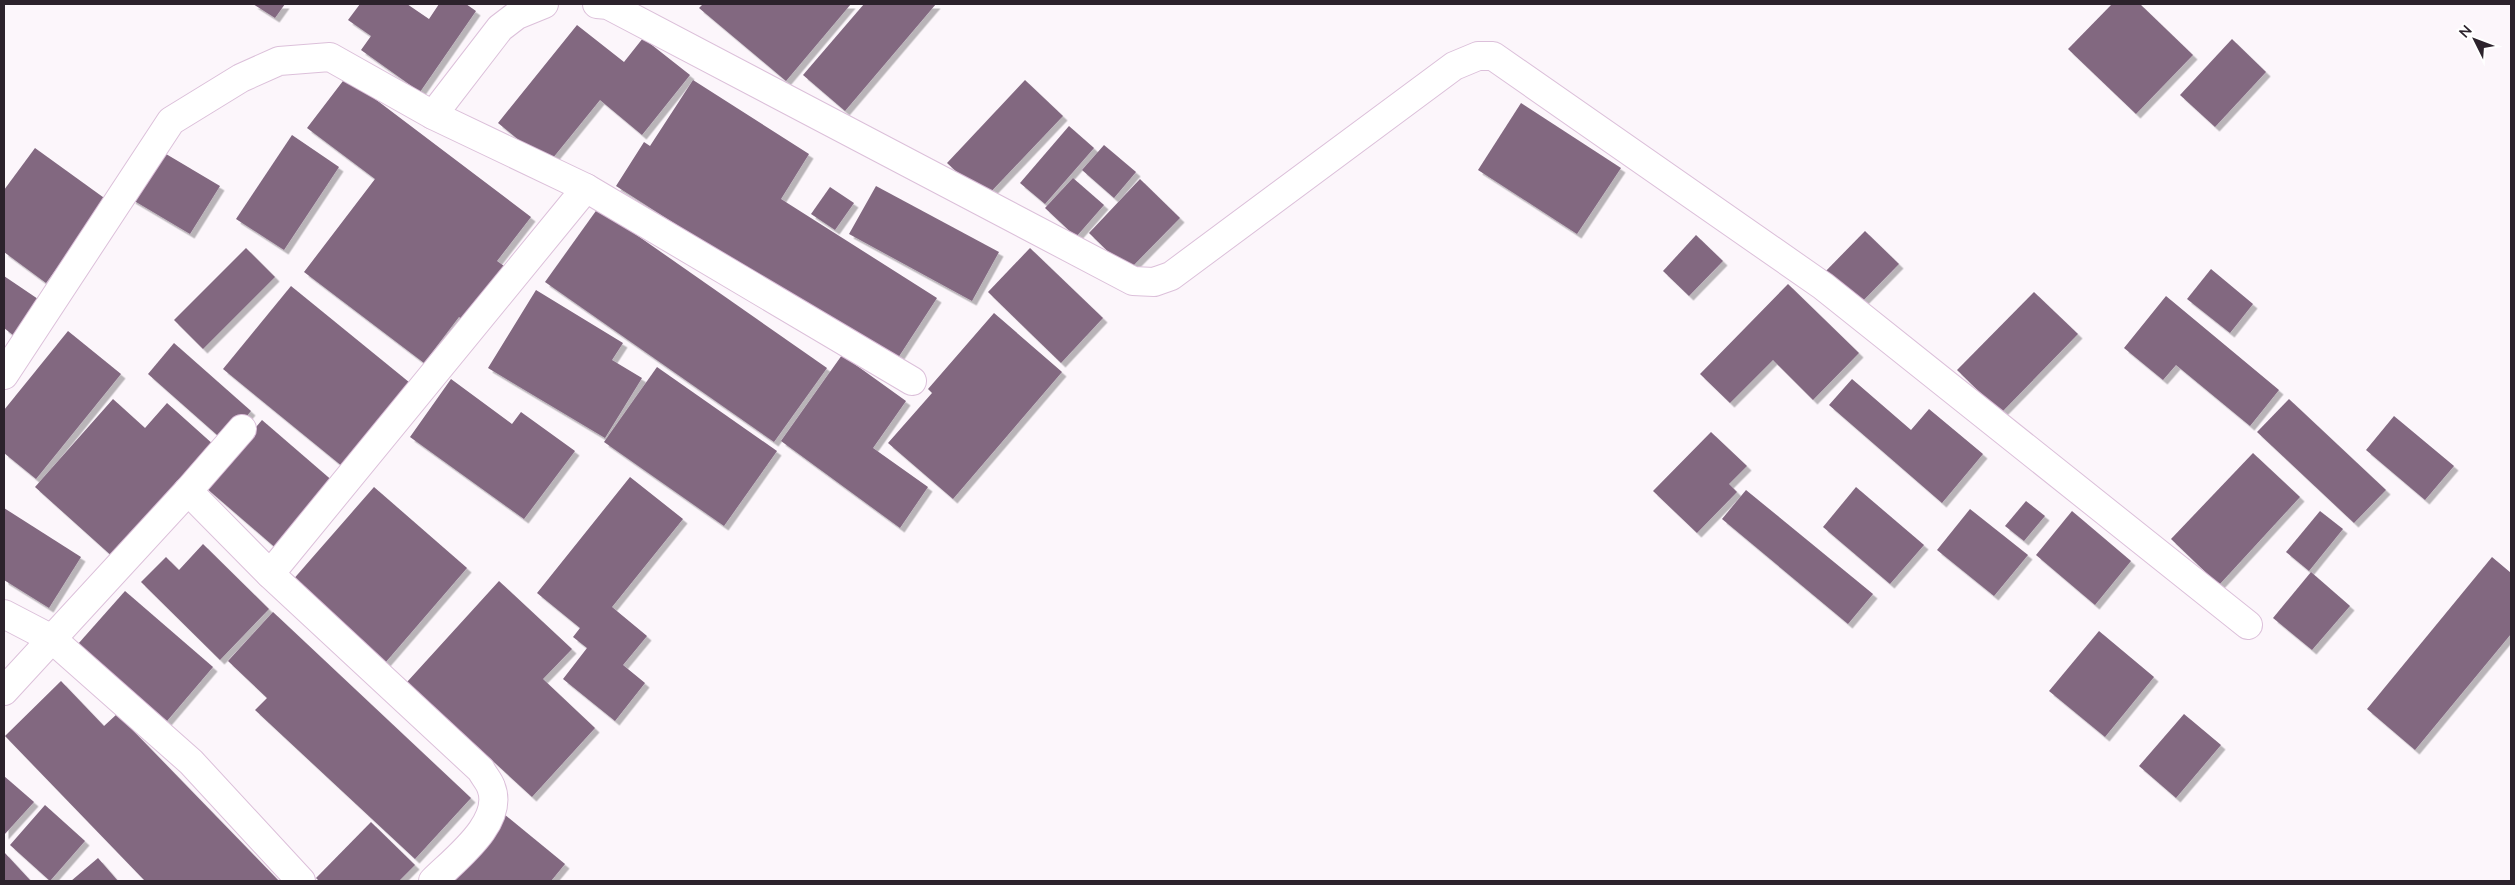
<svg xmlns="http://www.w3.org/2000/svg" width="2515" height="885" font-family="Lato,sans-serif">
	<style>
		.building { fill: #826880; filter: url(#shadow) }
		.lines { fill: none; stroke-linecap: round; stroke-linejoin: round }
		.street-casing { stroke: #dcc0da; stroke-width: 30 }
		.street { stroke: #fff; stroke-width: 28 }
	</style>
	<defs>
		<filter id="shadow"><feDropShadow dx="4.5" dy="4.5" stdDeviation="0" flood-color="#0004"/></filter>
	</defs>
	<rect width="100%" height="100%" fill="#fcf6fb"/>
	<!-- building -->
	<g class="building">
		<path d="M253 4H285L275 18Z"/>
		<path d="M360 4H407L429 19 439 4H466L476 11 420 92 361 50 371 36 348 20Z"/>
		<path d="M703 4H851L786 81 699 8Z"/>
		<path d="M864 4H936L845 111 803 75Z"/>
		<path d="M2112 4H2140L2193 55 2136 114 2068 49Z"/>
		<path d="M577 25 624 62 643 38 690 75 642 135 600 100 548 164 498 123Z"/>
		<path d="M2232 39 2266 72 2215 127 2180 95Z"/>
		<path d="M346 77 531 217 497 261 511 271 470 324 459 317 424 363 304 272 375 179 307 128Z"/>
		<path d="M693 80 809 154 781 199 937 298 894 364 616 186 644 142 650 146Z"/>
		<path d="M1025 80 1063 116 985 198 947 163Z"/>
		<path d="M1521 103 1621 168 1577 234 1478 170Z"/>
		<path d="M1069 126 1094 148 1045 204 1020 183Z"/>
		<path d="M292 135 339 167 284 250 236 219Z"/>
		<path d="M1104 145 1136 172 1114 198 1082 170Z"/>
		<path d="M35 148 107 200 46 283 4 252V190Z"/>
		<path d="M161 151 220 186 190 234 131 199Z"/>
		<path d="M1073 178 1104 205 1076 237 1045 208Z"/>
		<path d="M1140 179 1180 218 1128 271 1089 233Z"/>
		<path d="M876 186 999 252 972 301 849 234Z"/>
		<path d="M830 187 854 203 835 230 811 214Z"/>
		<path d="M598 208 827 368 774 442 545 282Z"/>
		<path d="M1865 231 1899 264 1854 310 1819 278Z"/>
		<path d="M1696 235 1723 261 1689 296 1663 271Z"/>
		<path d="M246 248 275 277 203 349 174 320Z"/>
		<path d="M1030 248 1103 318 1061 363 988 292Z"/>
		<path d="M2211 269 2253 304 2230 333 2187 299Z"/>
		<path d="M4 276 38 299 13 335 4 328Z"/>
		<path d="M1788 284 1859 353 1813 400 1773 360 1730 403 1700 374Z"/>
		<path d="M291 286 415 387 348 471 223 369Z"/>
		<path d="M536 290 623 343 612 360 642 378 605 438 488 368Z"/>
		<path d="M2034 292 2078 334 2001 413 1957 370Z"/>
		<path d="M2166 296 2279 390 2250 426 2176 365 2163 380 2124 348Z"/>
		<path d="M994 313 1062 372 953 499 888 443 932 393 928 389Z"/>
		<path d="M68 331 121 374 36 479 4 453V410Z"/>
		<path d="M174 343 251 411 225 442 148 374Z"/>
		<path d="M842 355 906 401 873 448 928 487 900 528 781 441Z"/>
		<path d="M657 367 777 451 724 526 604 442Z"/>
		<path d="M451 379 512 424 521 412 575 451 524 519 410 437Z"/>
		<path d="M1852 379 1911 430 1929 409 1983 454 1942 503 1829 405Z"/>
		<path d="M113 399 145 428 167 403 215 446 114 558 35 487Z"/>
		<path d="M2289 399 2386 490 2354 523 2257 432Z"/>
		<path d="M2394 416 2454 466 2425 500 2366 450Z"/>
		<path d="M262 420 335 483 278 550 205 487Z"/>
		<path d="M1711 432 1747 466 1729 484 1737 492 1697 533 1653 491Z"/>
		<path d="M2253 453 2300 497 2219 585 2171 539Z"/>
		<path d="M630 477 683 519 612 607 647 636 623 665 645 683 615 721 563 679 587 648 573 637 580 628 537 593Z"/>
		<path d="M374 487 467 568 385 663 291 582Z"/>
		<path d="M1856 487 1924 545 1890 584 1823 527Z"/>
		<path d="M1746 490 1873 594 1848 624 1722 519Z"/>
		<path d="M2026 501 2045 516 2024 541 2005 526Z"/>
		<path d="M4 508 81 557 49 608 4 580Z"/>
		<path d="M1970 509 2028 555 1994 596 1937 550Z"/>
		<path d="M2072 511 2131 561 2095 605 2036 555Z"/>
		<path d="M2320 511 2343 529 2309 571 2286 552Z"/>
		<path d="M203 544 269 609 220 660 141 582 166 557 179 570Z"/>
		<path d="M2492 557 2511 573V634L2415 750 2367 709Z"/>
		<path d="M2311 572 2350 606 2312 650 2273 618Z"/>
		<path d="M499 581 572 649 543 679 595 728 532 797 407 682Z"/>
		<path d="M125 591 213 667 167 721 78 644Z"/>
		<path d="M273 612 471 798 415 859 255 710 267 698 228 661Z"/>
		<path d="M2099 631 2154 677 2105 737 2049 691Z"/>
		<path d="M61 681 104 726 117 714 279 881H145L5 736Z"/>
		<path d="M2184 714 2221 745 2176 798 2139 766Z"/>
		<path d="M4 776 34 802 4 835Z"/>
		<path d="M45 805 85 841 50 881 10 845Z"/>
		<path d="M504 814 565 864 551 881H448Z"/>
		<path d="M371 822 415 865 399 881H319L316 878Z"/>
		<path d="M4 852 30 880 28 881H4Z"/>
		<path d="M98 858 118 881H71Z"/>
	</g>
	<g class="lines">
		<!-- street casing -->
		<g class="street-casing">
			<g id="street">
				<path d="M597 4 608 5 1133 281 1154 282 1171 276 1454 66 1478 56H1493L1823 286 2248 625"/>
				<path d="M433 115 500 28 517 15 544 4"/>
				<path d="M586 188 912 381"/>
				<path d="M4 375 171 121 241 78 279 61 330 57 433 115 586 188 270 574 481 770C484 776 489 781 491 787 505 822 455 859 433 881"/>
				<path d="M188 491 270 574"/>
				<path d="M4 614 52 639 191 762 301 881"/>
				<path d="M4 691 188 491 242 429"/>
			</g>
		</g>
		<!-- street -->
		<use href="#street" class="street"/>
	</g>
	<!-- border -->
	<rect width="2515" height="885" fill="none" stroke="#2c222c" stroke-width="10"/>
	<!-- north arrow -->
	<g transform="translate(2475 40) rotate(312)" stroke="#ffffff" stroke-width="4" paint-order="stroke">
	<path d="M0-4L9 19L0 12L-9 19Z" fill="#2c222c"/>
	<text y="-8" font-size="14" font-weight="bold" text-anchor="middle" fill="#2c222c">N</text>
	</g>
</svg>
